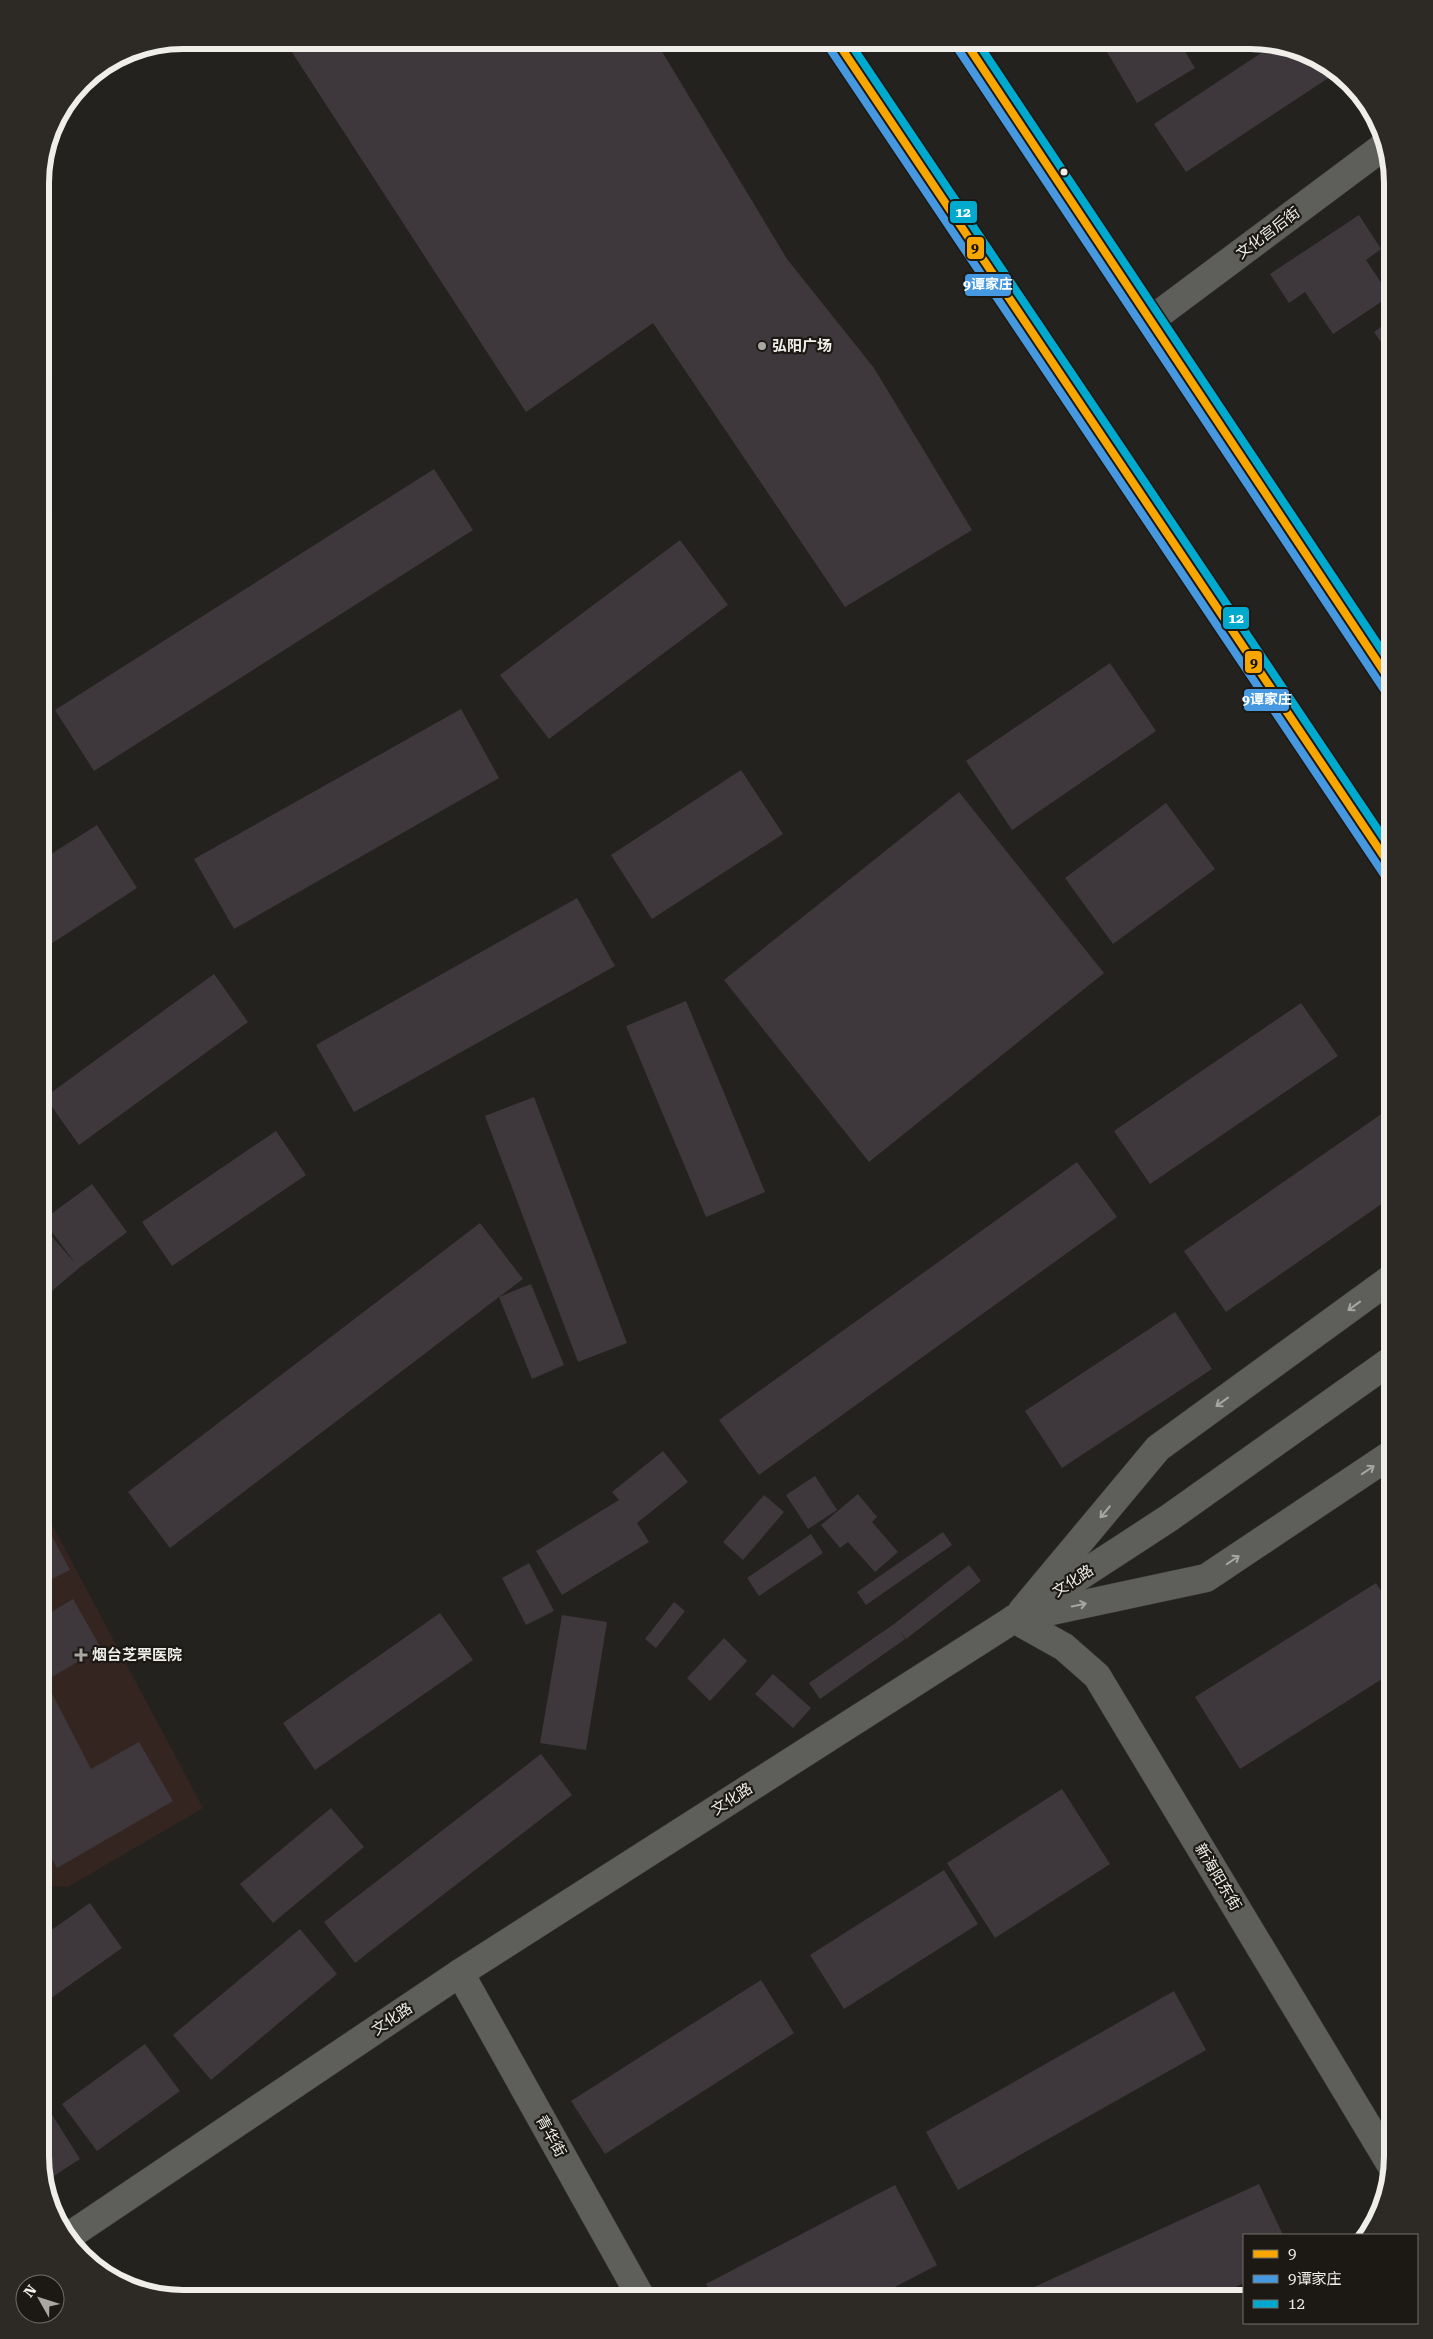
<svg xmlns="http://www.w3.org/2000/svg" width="1433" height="2339" font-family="'Roboto Serif','Noto Sans SC',serif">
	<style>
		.medical { fill: #352521 }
		.building { fill: #3e383c }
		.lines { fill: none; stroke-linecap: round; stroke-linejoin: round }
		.minor-casing { stroke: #3d3c3a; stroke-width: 29 }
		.secondary-casing { stroke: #3d3c3a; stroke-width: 29 }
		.trunk-casing { stroke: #3d3c3a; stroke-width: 29 }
		.minor { stroke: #5e5e5b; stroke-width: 28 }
		.secondary { stroke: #5e5e5b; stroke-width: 28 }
		.trunk { stroke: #605952; stroke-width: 28 }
		.bus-1-casing { stroke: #1c1914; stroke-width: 11 }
		.bus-2-casing { stroke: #1c1914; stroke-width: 11 }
		.bus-3-casing { stroke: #1c1914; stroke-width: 11 }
		.bus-1 { stroke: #f7a600; stroke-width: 8 }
		.bus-2 { stroke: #4699e1; stroke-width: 8 }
		.bus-3 { stroke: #00a9ce; stroke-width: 8 }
		.oneway { stroke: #a6a6a2 }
		.bus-dot { fill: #efeee9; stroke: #1c1914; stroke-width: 2 }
		.poi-dot { fill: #a8a7a2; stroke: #1c1914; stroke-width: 2 }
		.labels { text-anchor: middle; stroke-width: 4.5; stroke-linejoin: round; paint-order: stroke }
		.street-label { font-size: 15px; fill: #efeee9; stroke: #1c1914 }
		.poi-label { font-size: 15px; font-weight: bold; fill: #efeee9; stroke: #1c1914; text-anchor: start }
		.rim { fill: none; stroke: #efeee9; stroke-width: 6 }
		.line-badge { stroke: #1c1914; stroke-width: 2 }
		.badge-label { font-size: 14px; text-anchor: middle; font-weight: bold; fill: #fff }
		.pale-badge-label { font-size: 14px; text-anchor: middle; font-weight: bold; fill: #111 }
	</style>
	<rect width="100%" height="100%" fill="#23221f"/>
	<!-- medical -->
	<path class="medical" d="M40 1502 203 1808 68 1887 45 1886 40 1888Z"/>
	<!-- building -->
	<g class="building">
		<path d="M284 40H655L787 259 874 368 972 530 845 607 653 323 526 412Z"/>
		<path d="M1100 40H1178L1195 68 1137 103Z"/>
		<path d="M1273 45 1324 62 1333 75 1186 172 1154 124Z"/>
		<path d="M1359 215 1381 249 1366 260 1390 296 1333 334 1305 292 1289 303 1270 274Z"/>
		<path d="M1393 318V359L1374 332Z"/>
		<path d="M434 469 473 530 94 771 55 710Z"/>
		<path d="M680 540 728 605 549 739 500 675Z"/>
		<path d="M1110 663 1156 731 1012 830 966 761Z"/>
		<path d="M461 709 499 778 234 929 194 859Z"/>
		<path d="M741 770 783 834 652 919 611 855Z"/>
		<path d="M959 792 1104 973 869 1162 724 980Z"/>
		<path d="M1166 803 1215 869 1113 944 1065 878Z"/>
		<path d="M97 825 137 888 40 951V861Z"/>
		<path d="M577 898 615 966 354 1112 316 1045Z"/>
		<path d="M214 974 248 1022 79 1145 45 1097Z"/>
		<path d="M686 1001 765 1192 706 1217 626 1026Z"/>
		<path d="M1301 1003 1338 1056 1150 1184 1114 1131Z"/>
		<path d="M534 1097 627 1343 578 1362 485 1116Z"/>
		<path d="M1393 1106V1196L1226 1312 1184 1251Z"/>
		<path d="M276 1131 306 1175 172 1266 142 1222Z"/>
		<path d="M1077 1162 1117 1217 759 1475 719 1420Z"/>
		<path d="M92 1184 127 1232 79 1268 40 1301V1223L75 1263 43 1220Z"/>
		<path d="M480 1223 523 1279 499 1297 531 1284 564 1365 532 1379 499 1297 170 1548 128 1492Z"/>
		<path d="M1175 1312 1212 1369 1062 1468 1025 1411Z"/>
		<path d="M663 1451 688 1482 637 1523 649 1542 562 1595 536 1551 619 1500 612 1492Z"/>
		<path d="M815 1476 837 1510 808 1529 786 1495Z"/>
		<path d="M858 1494 877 1517 872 1522 898 1552 875 1572 848 1542 840 1548 821 1525Z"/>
		<path d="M764 1495 784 1512 743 1560 723 1542Z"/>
		<path d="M43 1519 70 1570 40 1585V1520Z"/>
		<path d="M943 1532 952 1545 866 1605 857 1592Z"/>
		<path d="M811 1534 823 1553 759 1596 747 1578Z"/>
		<path d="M529 1563 554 1611 526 1625 502 1578Z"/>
		<path d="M969 1565 981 1581 906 1639 899 1630 905 1639 820 1699 809 1683 894 1624Z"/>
		<path d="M1376 1583 1393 1610V1672L1240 1769 1195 1697Z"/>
		<path d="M73 1599 101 1648 40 1684V1619Z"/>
		<path d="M674 1602 685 1611 656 1648 645 1639Z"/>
		<path d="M440 1613 473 1660 315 1770 283 1723Z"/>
		<path d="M562 1615 607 1622 586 1750 540 1743Z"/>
		<path d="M724 1638 747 1661 710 1701 687 1678Z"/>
		<path d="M773 1674 811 1708 793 1728 755 1694Z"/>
		<path d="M46 1682 91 1769 139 1742 173 1801 57 1868 40 1838V1686Z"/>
		<path d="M541 1754 572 1795 355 1963 324 1922Z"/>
		<path d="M1062 1789 1110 1864 995 1938 947 1863Z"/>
		<path d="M331 1808 364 1847 273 1923 240 1884Z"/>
		<path d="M944 1870 978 1924 844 2009 810 1955Z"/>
		<path d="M90 1903 122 1948 40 2006V1938Z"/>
		<path d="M300 1929 337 1974 211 2080 173 2035Z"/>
		<path d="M761 1980 794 2033 605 2154 571 2101Z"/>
		<path d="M1174 1991 1206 2050 958 2190 926 2132Z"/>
		<path d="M145 2044 180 2091 97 2151 62 2104Z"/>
		<path d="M44 2102 80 2159 46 2181 40 2157V2105Z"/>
		<path d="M1259 2184 1283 2235H1244V2283L1210 2299H1008Z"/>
		<path d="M895 2185 937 2265 872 2299H714L706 2284Z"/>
	</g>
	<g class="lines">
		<!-- minor casing -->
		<g class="minor-casing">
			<g id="minor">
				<path d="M1151 320 1384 146"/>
				<path d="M1022 1611 1158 1448 1393 1277"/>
				<path d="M1014 1619 1064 1647 1097 1676 1391 2165"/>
				<path d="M1014 1619 1206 1578 1393 1453"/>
				<path d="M460 1973 642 2299"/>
			</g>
		</g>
		<!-- secondary casing -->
		<g class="secondary-casing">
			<path id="secondary" d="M69 2236 460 1973 1014 1619 1169 1518 1393 1359"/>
		</g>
		<!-- trunk casing -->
		<g class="trunk-casing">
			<g id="trunk">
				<path d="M836 40 1393 870"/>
				<path d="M964 40 1393 685"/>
			</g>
		</g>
		<!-- minor -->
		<use href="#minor" class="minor"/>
		<!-- secondary -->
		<use href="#secondary" class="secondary"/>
		<!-- trunk -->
		<use href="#trunk" class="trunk"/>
		<!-- bus-1 casing -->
		<g class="bus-1-casing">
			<g id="bus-1">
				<path d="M836 40 1393 870"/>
				<path d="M964 40 1393 685"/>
			</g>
		</g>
		<!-- bus-2 casing -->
		<g class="bus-2-casing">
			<g id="bus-2">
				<path d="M828 46 1385 876"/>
				<path d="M956 46 1385 691"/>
			</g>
		</g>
		<!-- bus-3 casing -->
		<g class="bus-3-casing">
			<g id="bus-3">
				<path d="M848 40 1393 852"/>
				<path d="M976 40 1393 667"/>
			</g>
		</g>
		<!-- bus-1 -->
		<use href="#bus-1" class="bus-1"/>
		<!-- bus-2 -->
		<use href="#bus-2" class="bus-2"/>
		<!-- bus-3 -->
		<use href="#bus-3" class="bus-3"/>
	</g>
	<!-- one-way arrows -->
	<defs><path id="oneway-shaft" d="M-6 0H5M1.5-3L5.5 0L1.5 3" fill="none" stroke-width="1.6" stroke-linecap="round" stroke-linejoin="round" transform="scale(1.25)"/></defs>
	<g class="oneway">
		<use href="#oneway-shaft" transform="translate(1354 1306) rotate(144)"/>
		<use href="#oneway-shaft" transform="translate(1222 1402) rotate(144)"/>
		<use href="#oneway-shaft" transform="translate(1368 1470) rotate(-34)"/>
		<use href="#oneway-shaft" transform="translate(1105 1512) rotate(130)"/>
		<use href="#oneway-shaft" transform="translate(1233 1560) rotate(-34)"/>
		<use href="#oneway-shaft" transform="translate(1079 1605) rotate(-12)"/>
	</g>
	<!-- markers -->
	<circle class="bus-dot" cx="1064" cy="172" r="4.5"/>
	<g class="poi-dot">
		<circle cx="762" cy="346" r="5"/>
		<path d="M78.5 1647.5h5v5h5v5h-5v5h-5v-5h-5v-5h5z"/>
	</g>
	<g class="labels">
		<!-- street labels -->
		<g class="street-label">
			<text transform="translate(1268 233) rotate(-37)" y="5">文化宫后街</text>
			<text transform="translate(1073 1581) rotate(-33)" y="5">文化路</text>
			<text transform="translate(732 1799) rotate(-33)" y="5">文化路</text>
			<text transform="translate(1218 1877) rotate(59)" y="5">新海阳东街</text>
			<text transform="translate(392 2019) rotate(-34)" y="5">文化路</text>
			<text transform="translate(551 2136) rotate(61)" y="5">青华街</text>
		</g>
		<!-- poi labels -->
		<g class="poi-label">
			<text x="772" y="351">弘阳广场</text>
			<text x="92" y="1660">烟台芝罘医院</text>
		</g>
	</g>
	<!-- crop -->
	<path d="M0 0H1433V2339H0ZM183 49H1250A134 134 0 0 1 1384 183V2156A134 134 0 0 1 1250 2290H183A134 134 0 0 1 49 2156V183A134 134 0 0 1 183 49Z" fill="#2d2a25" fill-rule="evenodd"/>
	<path class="rim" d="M183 49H1250A134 134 0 0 1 1384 183V2156A134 134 0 0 1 1250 2290H183A134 134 0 0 1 49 2156V183A134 134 0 0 1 183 49Z"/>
	<g class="line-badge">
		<rect x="949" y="200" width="29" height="24" rx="5" fill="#00a9ce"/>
		<rect x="966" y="236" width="19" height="24" rx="5" fill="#f7a600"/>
		<rect x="964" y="273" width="48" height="24" rx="5" fill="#4699e1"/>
		<rect x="1222" y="606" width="28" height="24" rx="5" fill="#00a9ce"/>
		<rect x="1244" y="650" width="19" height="24" rx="5" fill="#f7a600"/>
		<rect x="1243" y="688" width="47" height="24" rx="5" fill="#4699e1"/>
	</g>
	<g class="badge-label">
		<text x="963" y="217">12</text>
		<text x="988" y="289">9谭家庄</text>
		<text x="1236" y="623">12</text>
		<text x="1267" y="704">9谭家庄</text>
	</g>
	<g class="pale-badge-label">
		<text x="975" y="252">9</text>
		<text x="1254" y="667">9</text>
	</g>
	<!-- legend -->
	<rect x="1243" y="2234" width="175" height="90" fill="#1c1914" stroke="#706e69"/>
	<rect x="1253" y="2250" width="25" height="8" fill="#f7a600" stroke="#706e69"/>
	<text x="1288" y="2259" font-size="15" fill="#efeee9">9</text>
	<rect x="1253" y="2275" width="25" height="8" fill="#4699e1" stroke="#706e69"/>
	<text x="1288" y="2284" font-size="15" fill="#efeee9">9谭家庄</text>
	<rect x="1253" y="2300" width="25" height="8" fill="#00a9ce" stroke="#706e69"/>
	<text x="1288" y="2309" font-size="15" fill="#efeee9">12</text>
	<!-- north arrow -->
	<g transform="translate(40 2299) rotate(309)"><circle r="24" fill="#1c1914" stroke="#706e69"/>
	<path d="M0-4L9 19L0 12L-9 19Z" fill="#a8a7a2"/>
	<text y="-8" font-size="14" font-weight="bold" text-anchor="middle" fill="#efeee9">N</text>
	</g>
</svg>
